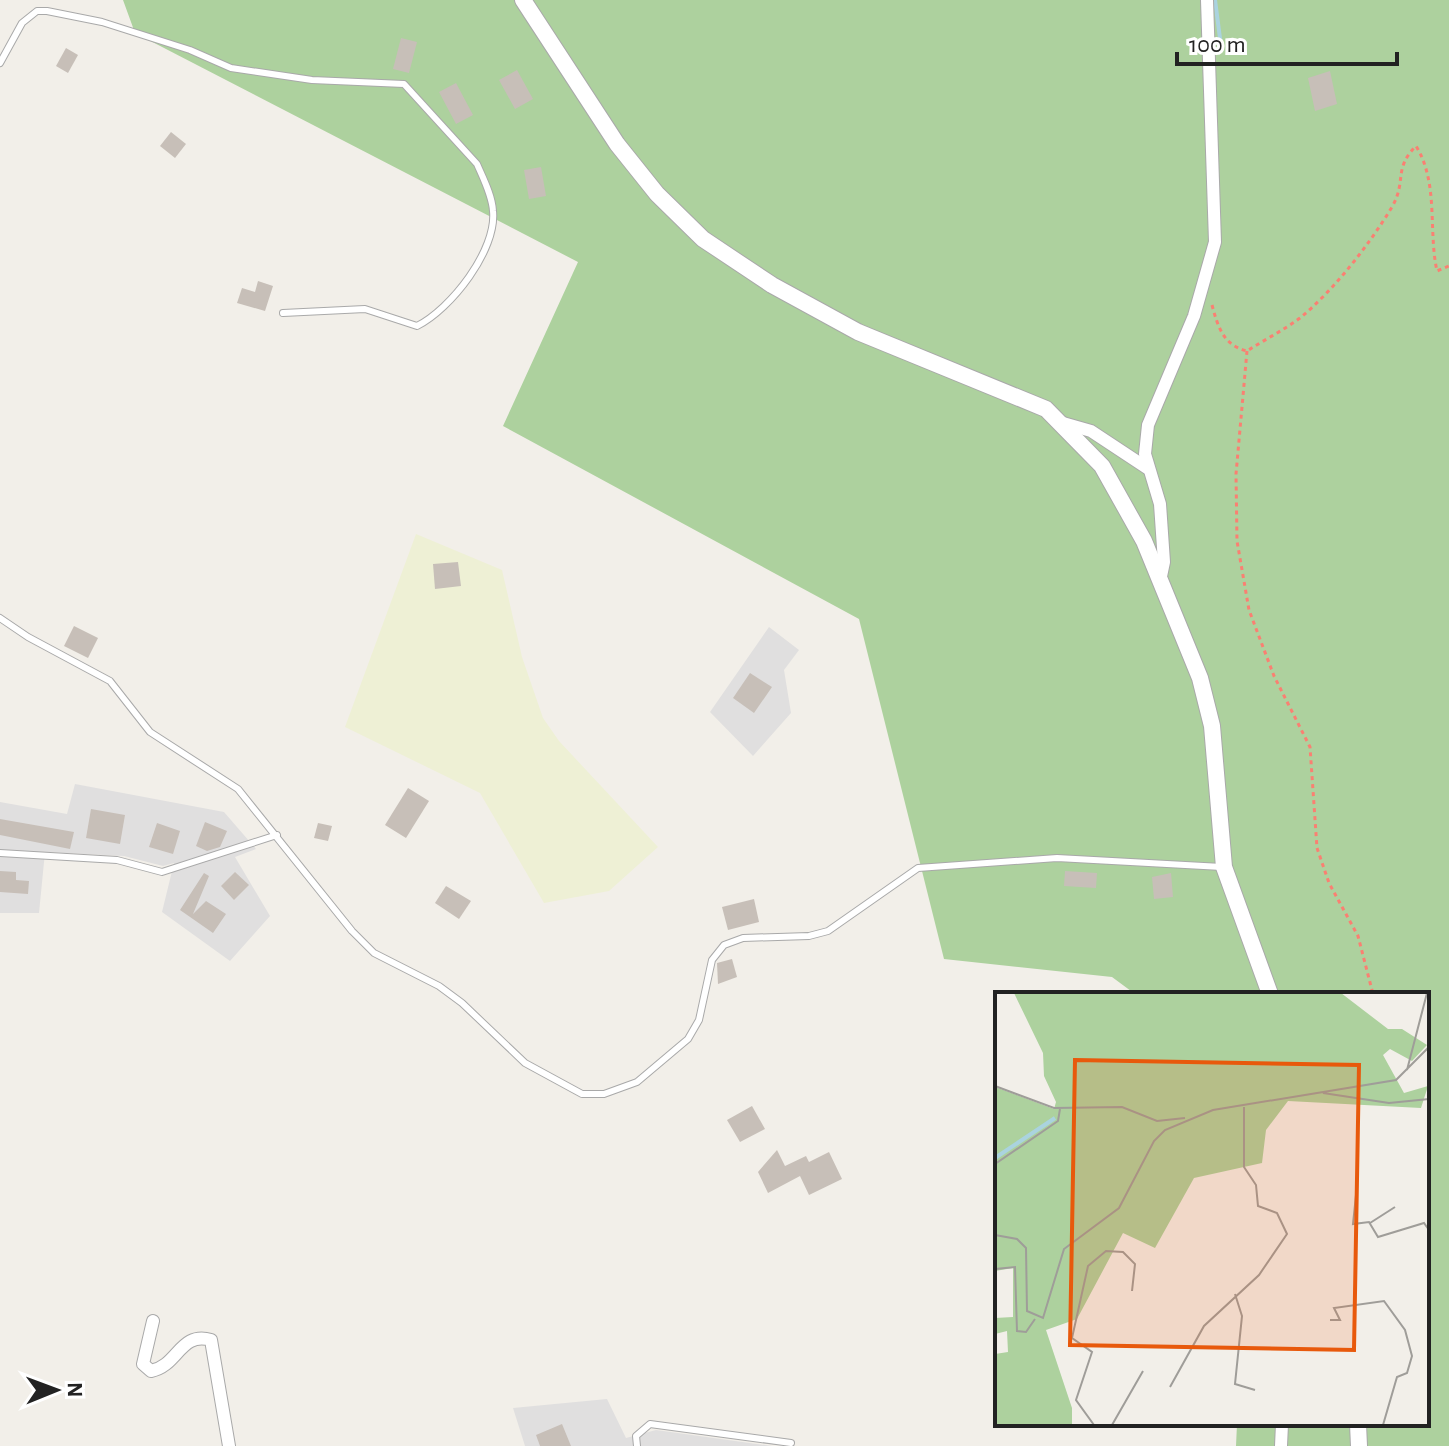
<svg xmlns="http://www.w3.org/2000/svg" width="1449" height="1446" font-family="'Alegreya Sans',sans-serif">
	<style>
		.residential { fill: #e0dfdf }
		.farmland { fill: #eef0d5 }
		.forest { fill: #add19e }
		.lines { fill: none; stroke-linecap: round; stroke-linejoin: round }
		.stream { stroke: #aad3df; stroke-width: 4 }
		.building { fill: #c7bfb8 }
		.service-casing { stroke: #a9a9a9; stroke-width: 8 }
		.minor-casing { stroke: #a9a9a9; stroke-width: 14 }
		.tertiary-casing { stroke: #a9a9a9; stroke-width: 18 }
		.path { stroke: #fa8072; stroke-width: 3; stroke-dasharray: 4 4; stroke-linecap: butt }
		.service { stroke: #fff; stroke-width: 6 }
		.minor { stroke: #fff; stroke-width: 12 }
		.tertiary { stroke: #fff; stroke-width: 16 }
		.inset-river { fill: none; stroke: #aad3df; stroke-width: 4 }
		.inset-road { fill: none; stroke: #9f9d99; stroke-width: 2 }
		.view { fill: #e8590c; fill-opacity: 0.15; stroke: #e8590c; stroke-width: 4 }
		.inset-edge { fill: none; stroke: #222; stroke-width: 4 }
	</style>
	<rect width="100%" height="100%" fill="#f2efe9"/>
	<!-- residential -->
	<g class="residential">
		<path d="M769 627 799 650 784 670 791 713 753 756 710 712Z"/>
		<path d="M75 784 224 812 256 849 235 857 270 916 230 961 162 912 174 863 163 866 124 856 45 852 39 913H0V802L67 814Z"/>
		<path d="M607 1399 626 1438 656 1430 772 1446H525L513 1408Z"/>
	</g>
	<!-- farmland -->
	<path class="farmland" d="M416 534 502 570 522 657 543 718 559 741 658 847 609 891 544 903 480 793 345 727Z"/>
	<!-- forest -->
	<path class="forest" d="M123 0H1449V1446H1236L1237 1424H1427V994H1135L1112 977 944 959 859 619 503 426 578 262 135 33Z"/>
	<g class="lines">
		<!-- stream -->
		<path class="stream" d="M1215 0 1221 46"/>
	</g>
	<!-- building -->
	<g class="building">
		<path d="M401 38 417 42 409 73 393 69Z"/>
		<path d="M66 48 78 55 68 73 56 66Z"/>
		<path d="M517 70 533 99 515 109 499 80Z"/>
		<path d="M1330 71 1337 104 1315 111 1308 78Z"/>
		<path d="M456 83 473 115 456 124 439 92Z"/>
		<path d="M171 132 186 144 175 158 160 146Z"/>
		<path d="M541 167 546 196 529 199 524 170Z"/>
		<path d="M258 281 273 286 265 311 237 303 242 288 255 292Z"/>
		<path d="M458 562 461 586 435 589 433 564Z"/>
		<path d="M74 626 98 638 88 658 64 646Z"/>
		<path d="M750 673 772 687 754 713 733 698Z"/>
		<path d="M408 788 429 801 406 838 385 825Z"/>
		<path d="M91 809 125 815 120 844 86 838Z"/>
		<path d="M0 819 74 832 70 849 0 835Z"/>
		<path d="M205 822 227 831 220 847 207 851 196 846Z"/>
		<path d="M157 823 180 831 173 854 149 847Z"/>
		<path d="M318 823 332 826 328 841 314 838Z"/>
		<path d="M0 871 16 872V880L29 881 28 894 0 892Z"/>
		<path d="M1065 871 1097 873 1096 888 1064 886Z"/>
		<path d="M235 872 249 885 234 900 221 886Z"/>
		<path d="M204 873 209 876 193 914 206 901 226 914 213 933 180 910Z"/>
		<path d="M1171 873 1173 897 1154 899 1152 877Z"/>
		<path d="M446 886 471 901 459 919 435 903Z"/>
		<path d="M754 899 759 922 728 930 722 907Z"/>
		<path d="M732 959 737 977 718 984 717 963Z"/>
		<path d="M752 1106 765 1129 740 1142 727 1120Z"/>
		<path d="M777 1150 785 1166 806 1156 809 1162 829 1152 842 1179 809 1195 800 1176 768 1193 758 1172Z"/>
		<path d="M562 1424 571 1446H540L536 1435Z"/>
	</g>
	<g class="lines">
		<!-- service casing -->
		<g class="service-casing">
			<g id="service">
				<path d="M0 63 22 23 37 11H47L102 22 190 50 231 68 312 80 404 84 477 164C483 178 492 195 493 211 497 250 451 309 417 326L365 309 283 313"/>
				<path d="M0 618 28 637 110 681 150 732 238 789 352 931 374 953 439 986 462 1003 525 1063 582 1094H604L637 1082 688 1039 699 1020 712 960 724 945 743 938 809 936 828 931 918 868 1057 858 1222 867"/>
				<path d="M0 853 117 860 162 872 277 835"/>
				<path d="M637 1446 636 1436 650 1424 791 1443"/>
			</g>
		</g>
		<!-- minor casing -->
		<g class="minor-casing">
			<g id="minor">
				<path d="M1063 423 1091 431 1147 468"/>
				<path d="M1160 581 1164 562 1160 504 1145 454 1148 425 1194 316 1215 242 1207 0"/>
				<path d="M153 1321 143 1364 151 1371C178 1366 180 1331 211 1340L229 1446"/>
				<path d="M1281 1446 1282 1424"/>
			</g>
		</g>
		<!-- tertiary casing -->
		<g class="tertiary-casing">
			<g id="tertiary">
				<path d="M523 0 617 144 657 194 703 239 772 285 858 332 1046 409 1102 466 1144 541 1200 678 1212 726 1224 867 1270 994"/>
				<path d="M1358 1424 1359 1446"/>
			</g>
		</g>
		<!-- path -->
		<g class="path">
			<path d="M1212 305C1218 327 1223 345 1247 351 1264 340 1284 330 1300 318 1334 290 1369 245 1392 207 1407 181 1393 169 1416 146 1439 183 1428 231 1437 271L1449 266"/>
			<path d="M1247 351 1236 474 1237 541 1249 610 1274 676 1310 747 1317 848 1329 883 1358 936 1373 994"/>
		</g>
		<!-- service -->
		<use href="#service" class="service"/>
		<!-- minor -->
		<use href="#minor" class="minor"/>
		<!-- tertiary -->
		<use href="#tertiary" class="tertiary"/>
	</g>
	<!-- overview -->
	<g transform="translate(995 992)">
		<rect width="434" height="434" fill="#f2efe9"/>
		<path d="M19 1H346L393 37H407L432 53 417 69 395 57 388 63 409 101 433 94 426 116 293 109 271 138 267 171 199 186 160 256 128 241 82 327 51 338 77 416V433H0V362L13 360 12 339 0 342V326L18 325V276L0 279V95L59 117 61 110 49 84 48 61Z" fill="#add19e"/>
		<path class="inset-river" d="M0 166 60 126"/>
		<path class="inset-road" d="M412 78 432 1M0 94 59 116 127 115 162 129 190 126M328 101 394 111 434 107M0 172 63 129 65 117M361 203 358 232 374 230 383 245 429 231 434 238M375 231 400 215M0 243 22 247 31 256 32 319 48 326 69 257 124 216 159 149 170 138 218 118 401 88 434 55M0 277 20 275 22 339 31 340 40 327M240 302 247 324 240 392 260 398M335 328H345L339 316 389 309 410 338 417 364 412 381 402 385 388 433M175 395 209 334 264 283 292 242 282 221 263 214 261 193 249 175V115M99 433 81 408 97 360 77 346 93 274 111 259 128 260 140 272 137 299M117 433 148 379"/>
		<path class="view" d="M80 68 364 73 359 358 75 353Z"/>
		<rect width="434" height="434" class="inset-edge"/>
	</g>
	<!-- north arrow -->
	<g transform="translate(56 1390) rotate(89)" stroke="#ffffff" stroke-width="6" paint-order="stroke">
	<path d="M0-6L14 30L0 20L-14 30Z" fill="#222222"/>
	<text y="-12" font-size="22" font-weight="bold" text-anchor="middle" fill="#222222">N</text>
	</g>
	<!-- scale -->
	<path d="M1177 52v12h220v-12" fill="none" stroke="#222222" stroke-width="4"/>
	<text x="1189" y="52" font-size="24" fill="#222222" stroke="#ffffff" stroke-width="6" paint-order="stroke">100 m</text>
</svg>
